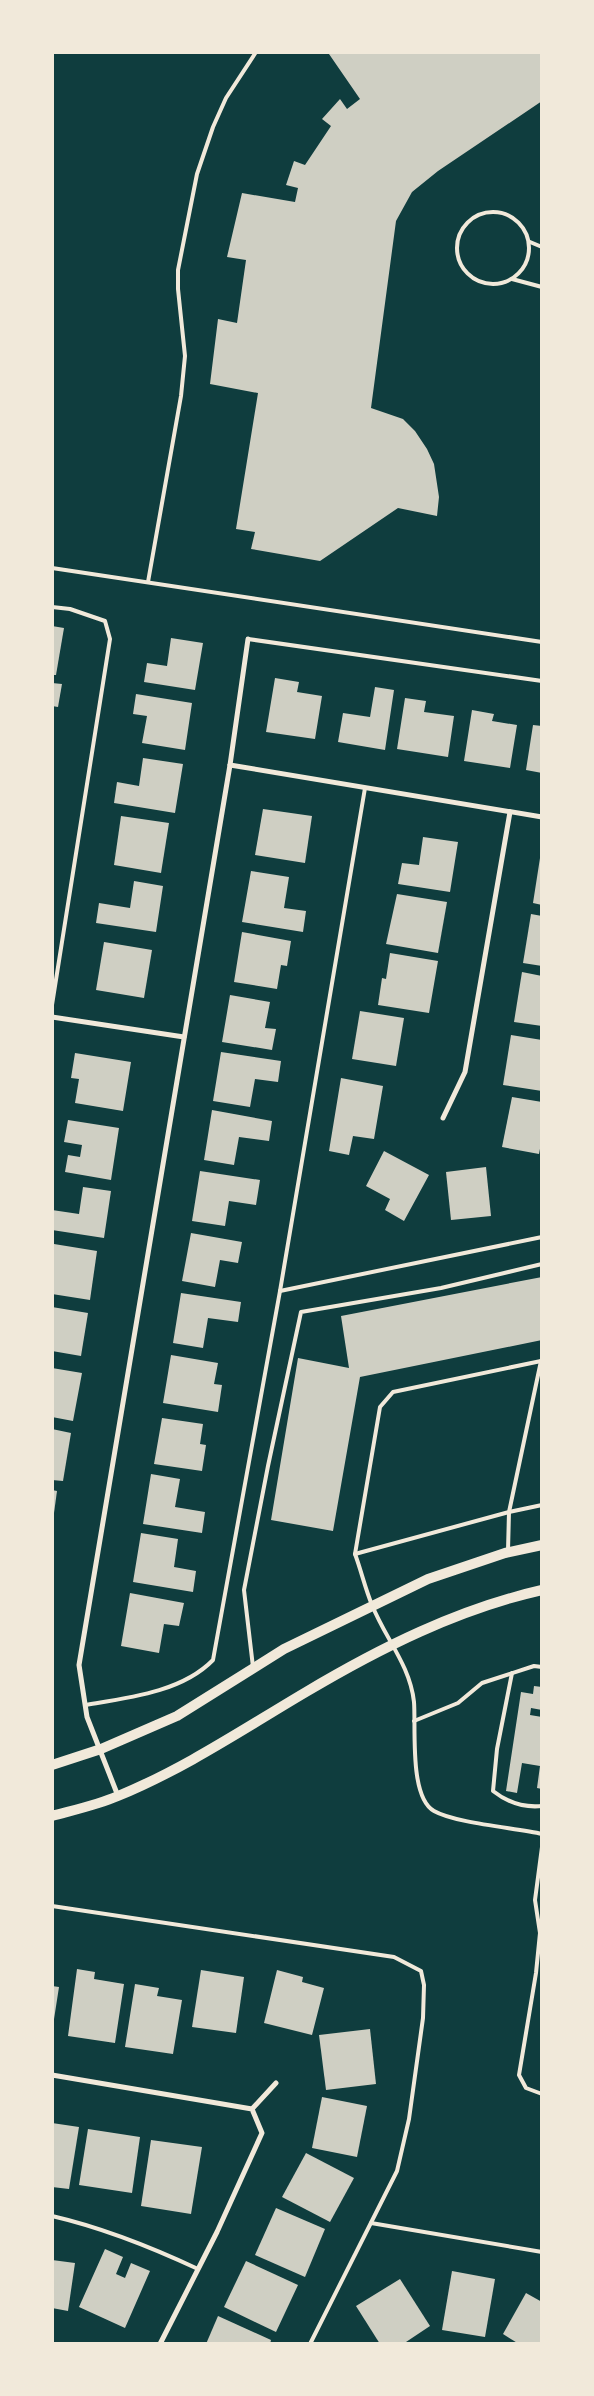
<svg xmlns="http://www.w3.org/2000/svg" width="594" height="2396" font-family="'PT Sans Narrow',sans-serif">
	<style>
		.building { fill: #cfcfc3 }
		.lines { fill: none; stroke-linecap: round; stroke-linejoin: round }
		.service { stroke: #f1e9da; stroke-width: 4 }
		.minor { stroke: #f1e9da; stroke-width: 5 }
		.secondary { stroke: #f1e9da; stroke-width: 10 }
	</style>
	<rect width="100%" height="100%" fill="#0f3d3e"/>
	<!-- building -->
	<g class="building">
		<path d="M331 52H542V101L438 171 412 192 396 221 371 408 403 419 415 431 427 449 434 464 439 497 437 516 398 508 320 561 251 549 255 532 236 529 258 393 210 384 218 319 237 323 246 260 227 257 242 193 295 202 298 188 286 185 294 161 305 165 331 126 322 119 340 99 347 109 360 99 329 54Z"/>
		<path d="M52 626 64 628 56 675H52Z"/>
		<path d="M171 638 203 643 195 690 144 682 147 663 167 666Z"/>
		<path d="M275 678 299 682 297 692 322 696 315 739 266 732Z"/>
		<path d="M52 683 62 684 58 707 52 706Z"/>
		<path d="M375 687 394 690 385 750 338 742 343 713 370 717Z"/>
		<path d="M136 694 192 703 185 750 142 743 147 716 133 714Z"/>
		<path d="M405 698 426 701 424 712 454 716 448 757 397 749Z"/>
		<path d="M472 710 494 714 492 721 517 725 510 768 464 761Z"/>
		<path d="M533 725 542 726V773L526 770Z"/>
		<path d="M143 758 183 764 175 813 114 803 117 782 139 786Z"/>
		<path d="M263 809 312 816 305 863 255 855Z"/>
		<path d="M121 816 169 823 161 873 114 865Z"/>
		<path d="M423 837 458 842 450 892 398 884 402 863 419 865Z"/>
		<path d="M540 858H542V905L533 903Z"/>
		<path d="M251 871 289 877 284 908 306 911 303 932 242 922Z"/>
		<path d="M134 881 163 886 156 932 96 923 99 903 130 908Z"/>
		<path d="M397 894 447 902 438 953 386 944Z"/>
		<path d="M531 914 542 916V966L523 963Z"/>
		<path d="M242 932 291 941 287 966 281 965 277 989 234 982Z"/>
		<path d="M104 942 152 950 144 998 96 990Z"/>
		<path d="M390 953 438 961 429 1013 378 1005 382 978 386 979Z"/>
		<path d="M522 972 542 976V1026L514 1022Z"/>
		<path d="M230 995 270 1002 265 1028 276 1029 272 1050 222 1042Z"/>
		<path d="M360 1011 404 1018 396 1066 352 1059Z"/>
		<path d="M511 1035 542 1040V1091L503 1085Z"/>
		<path d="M221 1052 281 1061 278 1082 255 1079 250 1107 213 1101Z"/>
		<path d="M75 1053 131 1062 123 1111 75 1103 79 1079 71 1078Z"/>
		<path d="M341 1078 383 1086 374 1139 353 1136 349 1155 329 1151Z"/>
		<path d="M512 1097 542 1102V1138L539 1154 502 1147Z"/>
		<path d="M212 1110 272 1121 269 1141 239 1137 234 1165 204 1160Z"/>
		<path d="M68 1120 119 1128 111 1180 65 1172 68 1155 80 1157 82 1145 64 1142Z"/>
		<path d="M384 1151 429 1175 404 1221 385 1210 390 1199 366 1186Z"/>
		<path d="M486 1167 491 1216 451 1220 446 1172Z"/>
		<path d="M200 1171 260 1180 256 1205 229 1201 225 1226 192 1221Z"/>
		<path d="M83 1187 111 1191 104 1238 52 1230V1210L79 1214Z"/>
		<path d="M191 1233 242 1242 238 1263 220 1260 215 1287 182 1281Z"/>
		<path d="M54 1244 97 1251 90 1300 52 1294Z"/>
		<path d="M542 1277V1340L360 1377 333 1531 271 1520 298 1358 349 1368 341 1316Z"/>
		<path d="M181 1293 241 1302 238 1322 208 1318 203 1348 173 1343Z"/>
		<path d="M52 1307 88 1313 81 1356 52 1351Z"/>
		<path d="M171 1355 218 1363 214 1384 222 1385 218 1412 163 1403Z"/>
		<path d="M52 1368 82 1373 73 1421 52 1417Z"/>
		<path d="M162 1418 203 1424 200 1444 206 1445 202 1471 154 1464Z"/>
		<path d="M52 1429 71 1433 63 1481 52 1480Z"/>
		<path d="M151 1474 180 1479 175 1507 205 1512 202 1533 143 1524Z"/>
		<path d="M52 1490 57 1491 54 1513H52Z"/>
		<path d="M141 1533 178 1539 174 1567 196 1571 193 1592 133 1582Z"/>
		<path d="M130 1593 184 1603 179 1626 164 1624 159 1653 121 1646Z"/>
		<path d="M534 1686 542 1687V1710L531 1708 530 1715 542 1717V1789L537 1788 540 1766 522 1763 517 1793 506 1791 521 1692 533 1694Z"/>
		<path d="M77 1969 95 1972 94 1979 124 1984 115 2043 68 2036Z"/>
		<path d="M201 1970 244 1977 236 2033 192 2027Z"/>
		<path d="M277 1970 303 1977 302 1982 324 1988 312 2035 264 2023Z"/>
		<path d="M135 1984 159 1988 157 1996 182 2000 173 2054 125 2047Z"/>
		<path d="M52 1986 59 1987 54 2019H52Z"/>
		<path d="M370 2029 376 2084 326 2090 319 2035Z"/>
		<path d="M322 2097 367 2106 357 2157 312 2148Z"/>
		<path d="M52 2123 79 2127 69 2189 52 2187Z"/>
		<path d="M88 2129 140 2137 132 2193 79 2185Z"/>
		<path d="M151 2140 202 2147 191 2214 141 2206Z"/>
		<path d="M306 2153 354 2178 330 2222 282 2197Z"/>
		<path d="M276 2208 325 2229 305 2277 255 2255Z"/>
		<path d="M105 2249 123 2257 116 2274 125 2278 131 2263 150 2271 125 2328 79 2307Z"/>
		<path d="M52 2260 75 2263 68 2311 52 2308Z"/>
		<path d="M246 2261 298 2285 276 2332 224 2307Z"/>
		<path d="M452 2271 495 2279 485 2337 442 2330Z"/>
		<path d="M400 2279 430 2326 403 2344H380L356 2306Z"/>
		<path d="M526 2293 542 2302V2344H519L503 2334Z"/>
		<path d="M218 2316 271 2340 270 2344H206Z"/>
	</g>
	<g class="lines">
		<!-- service -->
		<g class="service">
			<circle cx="493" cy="248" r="36"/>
			<path d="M530 242 542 247"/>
			<path d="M512 279 542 287"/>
			<path d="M52 568 542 642"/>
			<path d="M148 582 181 396 185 356 178 289V270L197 174 213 127 226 98 256 52"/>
			<path d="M52 607 70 609 105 621 110 639 52 1005"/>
			<path d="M248 639 542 681"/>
			<path d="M280 1291 542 1237"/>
			<path d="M541 1361 509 1512 355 1554C361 1570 365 1588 372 1605 385 1638 410 1665 414 1702 416 1727 409 1797 434 1811 455 1823 515 1828 542 1834"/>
			<path d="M508 1551 509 1512 542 1505"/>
			<path d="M355 1554 380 1407 393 1392 541 1361"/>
			<path d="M253 1667 244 1590 268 1466 301 1312 441 1288 542 1264"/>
			<path d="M512 1673 497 1749 493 1791C507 1802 523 1808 542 1806"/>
			<path d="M85 1705C128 1698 182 1692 213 1660L280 1291 365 788"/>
			<path d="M414 1721 458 1703 482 1683 534 1666 542 1667"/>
			<path d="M542 1847 535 1900 540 1933 536 1973 519 2075 526 2088 542 2094"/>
			<path d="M52 1906 394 1957 421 1971 424 1985 423 2018 409 2119 397 2171 310 2344"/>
			<path d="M52 2216C104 2228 151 2247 198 2269"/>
			<path d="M371 2223 542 2252"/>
		</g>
		<!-- minor -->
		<g class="minor">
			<path d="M230 765 542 817"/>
			<path d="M52 1017 184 1037"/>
			<path d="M443 1118 465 1072 510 812"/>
			<path d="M118 1796 87 1717 79 1665 230 765 248 639"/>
			<path d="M52 2075 252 2109 262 2133 217 2232 160 2344"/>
			<path d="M252 2109 276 2083"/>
		</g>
		<!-- secondary -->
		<g class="secondary">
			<path d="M52 1765 101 1749 177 1716 284 1649 428 1579 505 1553 542 1545"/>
			<path d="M52 1816C74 1810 97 1805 118 1796 184 1769 245 1728 306 1692 380 1648 458 1609 542 1590"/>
		</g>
	</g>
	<!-- border -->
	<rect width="594" height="2396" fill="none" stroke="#f1e9da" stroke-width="108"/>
</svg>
